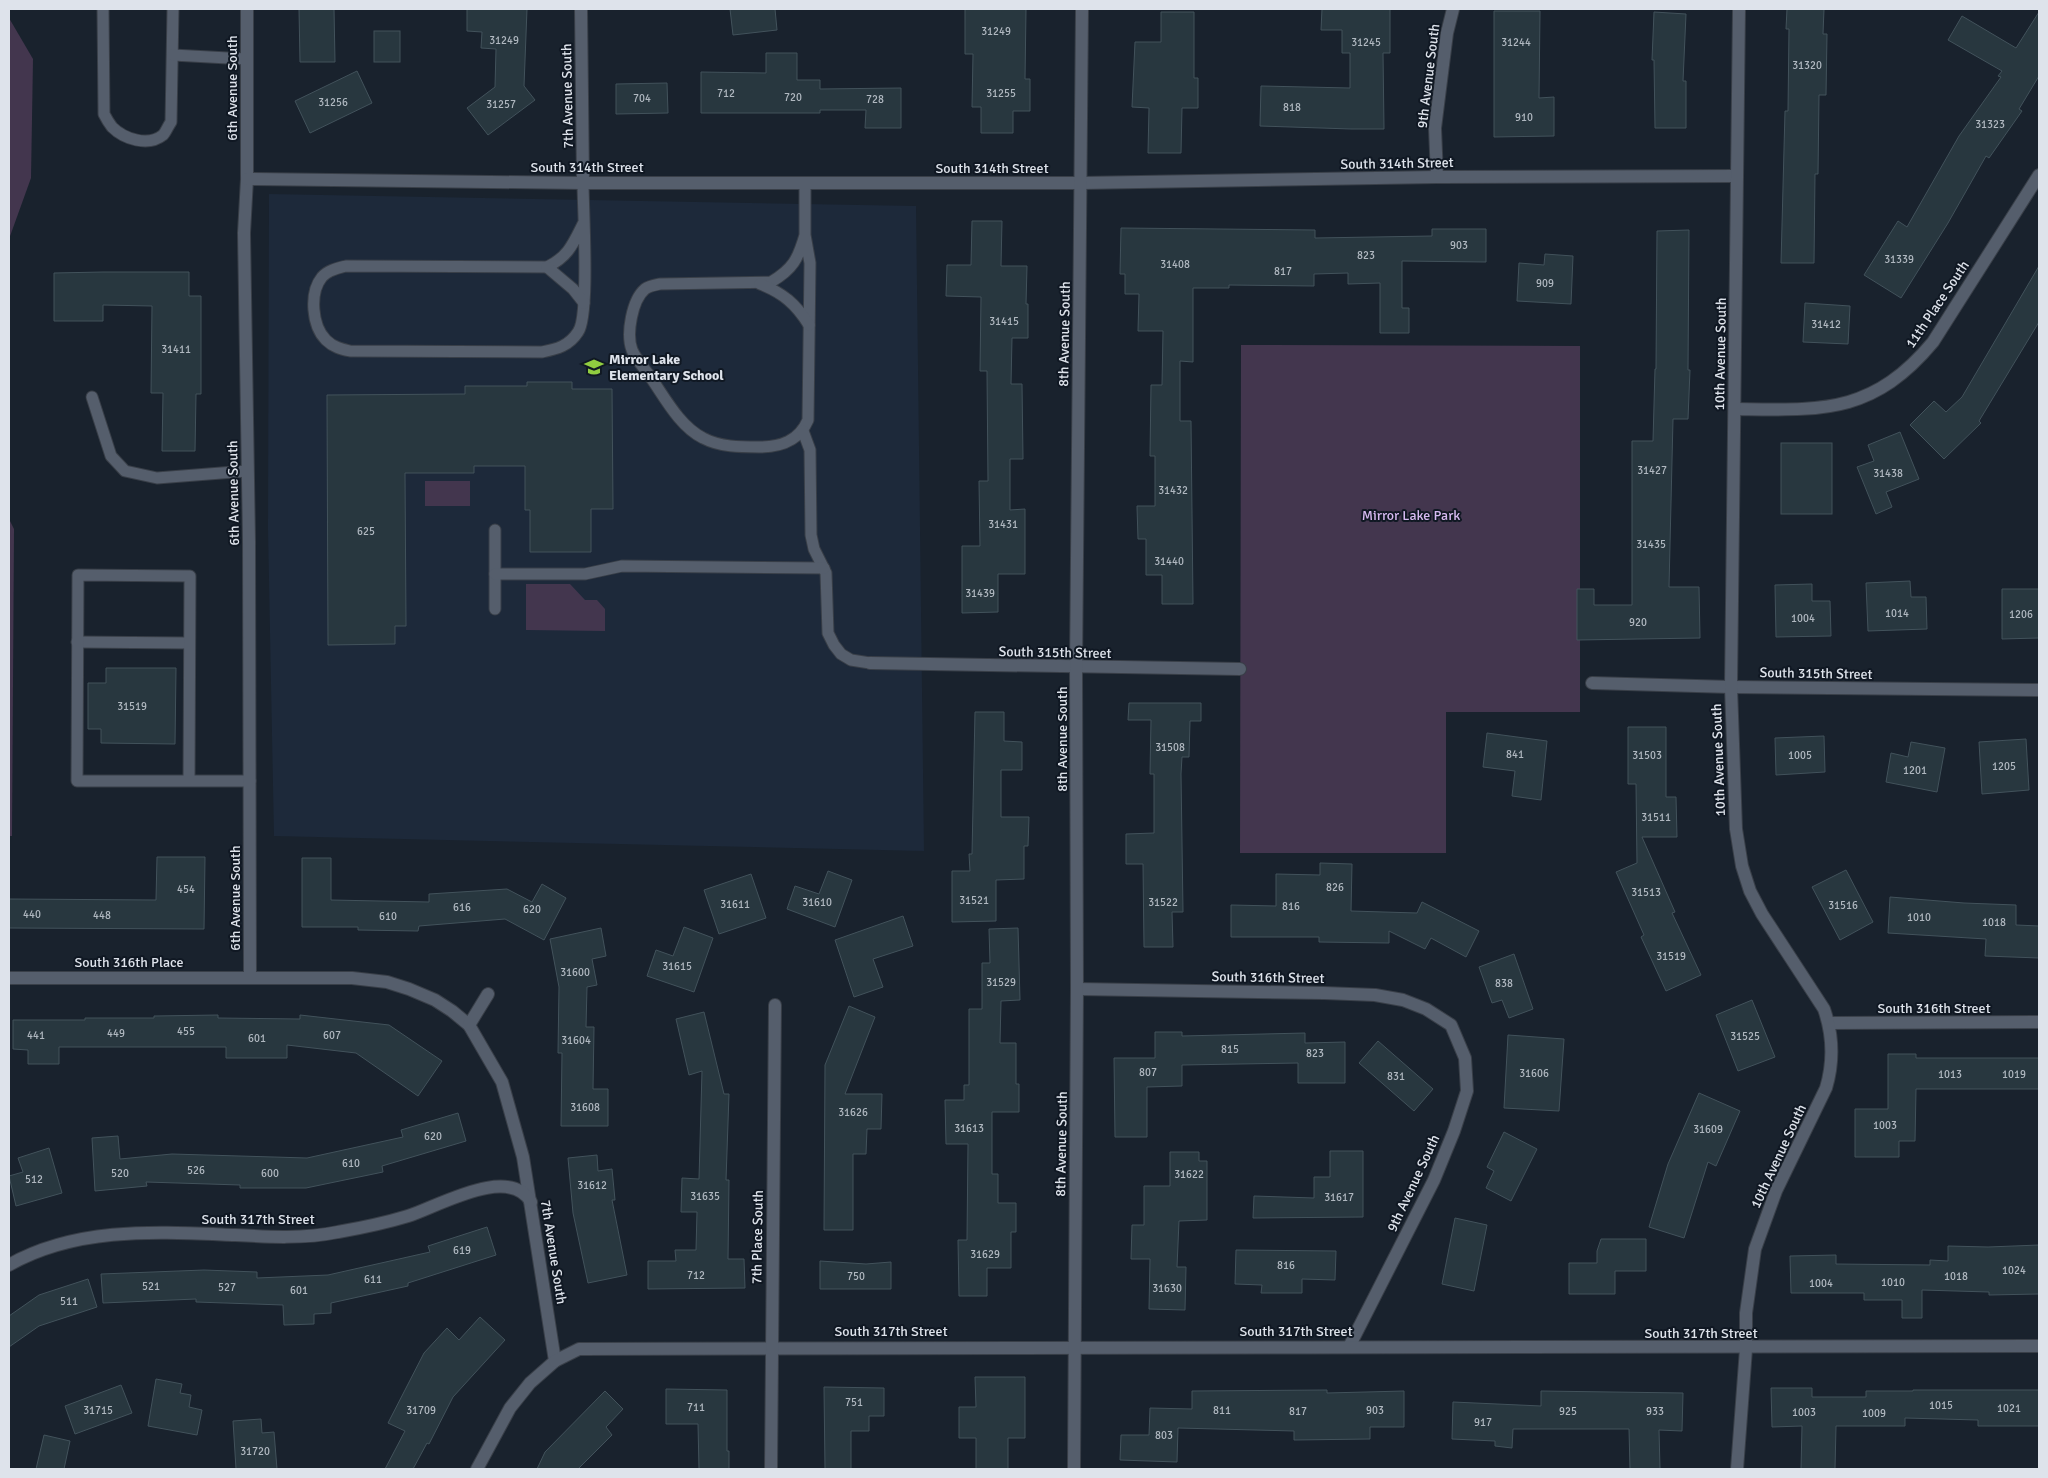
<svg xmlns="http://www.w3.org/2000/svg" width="2048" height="1478" font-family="Signika,sans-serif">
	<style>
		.built { fill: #1d293a }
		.green { fill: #43364e }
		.building { fill: #28373f; stroke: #42525b }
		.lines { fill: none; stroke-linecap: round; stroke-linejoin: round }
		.service-casing { stroke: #393f48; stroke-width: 13 }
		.minor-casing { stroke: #393f48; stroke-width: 14 }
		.tertiary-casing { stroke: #393f48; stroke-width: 14 }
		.service { stroke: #555e6c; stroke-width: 11 }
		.minor { stroke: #555e6c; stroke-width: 12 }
		.tertiary { stroke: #555e6c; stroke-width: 12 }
		.labels { text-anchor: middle; stroke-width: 4; stroke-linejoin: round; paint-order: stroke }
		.number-label { font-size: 11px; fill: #b0b8c0 }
		.street-label { font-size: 14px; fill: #dee3eb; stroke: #101823 }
		.poi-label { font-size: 14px; font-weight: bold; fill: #dee3eb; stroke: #101823; text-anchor: start }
		.park-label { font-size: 14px; fill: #d7baf2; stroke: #101823 }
	</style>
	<rect width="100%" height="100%" fill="#19222d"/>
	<!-- built -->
	<path class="built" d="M269 194 916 206 924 851 274 836 268 529Z"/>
	<!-- green -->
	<g class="green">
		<path d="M9 18 33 59 31 178 9 239Z"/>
		<path d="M1241 345 1580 346V712H1446V853H1240Z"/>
		<rect x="425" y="481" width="45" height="25"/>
		<path d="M9 519 14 529 12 836H9Z"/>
		<path d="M526 584H570L585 600H597L605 609V631L526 630Z"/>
	</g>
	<!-- building -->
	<g class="building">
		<path d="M299 9H334L335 62H300Z"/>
		<path d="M467 9H527L524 86 535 100 488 135 467 108 495 87 496 49 481 48 482 32 467 31Z"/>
		<path d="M730 9H775L777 30 733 35Z"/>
		<path d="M965 9H1026L1025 79H1030V111H1013V133H981V107H972L973 54H965Z"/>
		<path d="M1322 9H1390V53H1383L1384 129H1351L1260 126 1261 86 1350 88V53H1342V30H1321Z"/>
		<path d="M1787 9H1824L1823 34H1827L1826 95H1819L1818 174H1815L1814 263H1781L1785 111H1788L1789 29H1786Z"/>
		<path d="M1494 11H1540L1539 98 1554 97V136L1494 137Z"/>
		<path d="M1161 12H1194V78H1198V108H1182L1181 153H1148L1149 108 1132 107 1135 42H1161Z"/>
		<path d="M1654 12 1686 14 1683 81H1686V128H1655L1654 60H1652Z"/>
		<path d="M2039 12V76L2019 109 2022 111 1989 158 1986 156 1948 223 1901 298 1864 275 1898 221 1907 227 1959 136 2001 77 1998 76 2002 71 1948 40 1962 16 2016 48Z"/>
		<rect x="374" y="31" width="26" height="31"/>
		<path d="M766 53H797V80H820V89L901 88V128H865L866 110H820V113H701V72L766 73Z"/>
		<path d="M357 71 372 103 310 133 295 101Z"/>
		<path d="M667 83 668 113 616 114V84Z"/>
		<path d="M972 221H1002L1001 266H1027L1026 304H1028V338H1012L1011 384H1022L1023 459H1010V510L1025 509V574H998V612L962 613V546H980L979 481H988L987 371H980L981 297 946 296 947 265H971Z"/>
		<path d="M1121 228 1315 230V238L1432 236V229H1486V262L1402 261V308H1409V333H1380V283L1348 284V273L1314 274V286L1229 285V288H1193V362L1180 361V421H1191L1193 604H1162V575H1146V539H1138L1137 506H1155V456H1150L1151 385H1162L1163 331H1138L1139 294H1125V274H1120Z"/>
		<path d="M1689 230 1688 370H1690L1688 419H1673L1669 587H1699L1700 638 1577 640V589H1594V605H1632V441H1653L1655 369H1656L1657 231Z"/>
		<path d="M1545 254 1573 256 1571 304 1517 301 1519 263 1544 265Z"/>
		<path d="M2039 266V322L1979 421 1981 423 1944 459 1910 425 1934 401 1946 412 1962 397Z"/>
		<path d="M103 272H189V296H201V394H196L195 451H162L163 393H151L152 306 103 305V321H54V273Z"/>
		<path d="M1805 303 1850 306 1848 344 1803 342Z"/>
		<path d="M527 382H572V389H612L613 509H591V552H530V510H525V466H474V473H405L406 626H395V644L328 645 327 395 465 394V386H527Z"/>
		<path d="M1900 432 1919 479 1886 492 1892 507 1876 514 1857 467 1874 461 1868 445Z"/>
		<rect x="1781" y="443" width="51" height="71"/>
		<path d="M1910 581 1911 597H1926L1927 629 1868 631 1866 583Z"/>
		<path d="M1812 584V601H1830L1831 636 1776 637 1775 585Z"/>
		<path d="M2002 589H2039V638L2002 639Z"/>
		<path d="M106 668H176L175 744 101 743V729H88V683H106Z"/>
		<path d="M1129 703H1201V721H1190L1189 757H1182L1181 774 1183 912H1172L1173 947H1144L1143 864H1126V834L1154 833V774H1150L1151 720H1128Z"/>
		<path d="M975 712H1004V741L1022 742V770H1001V817H1029L1028 846H1024V879L996 880V921L952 922V871H970L969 854H972Z"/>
		<path d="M1628 727H1666V797H1676L1677 837H1642L1675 912 1672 913 1701 975 1666 991 1641 937 1644 935 1616 872 1637 863 1636 784H1628Z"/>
		<path d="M1487 733 1547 741 1541 800 1512 796 1515 771 1483 767Z"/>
		<path d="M1824 736 1825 772 1776 775 1775 738Z"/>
		<path d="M2026 739 2029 790 1982 794 1979 742Z"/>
		<path d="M1911 742 1945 748 1937 792 1886 782 1891 753 1908 757Z"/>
		<path d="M157 857H205L204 929 9 928V899L156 900Z"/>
		<path d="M302 858H331V900L429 902V894L507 889 532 902 542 884 566 898 544 940 505 919 419 926 418 931 358 930V927H302Z"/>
		<path d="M1320 863 1352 864 1351 911 1417 913 1422 902 1479 931 1466 957 1431 938 1425 949 1389 931V943L1319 942V937H1231V905L1276 906V874L1320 875Z"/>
		<path d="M1846 870 1873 922 1840 940 1812 887Z"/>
		<path d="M828 871 852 880 835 927 787 909 795 886 819 894Z"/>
		<path d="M751 874 766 918 719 934 704 890Z"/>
		<path d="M1890 897 1964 903 2016 905V925L2039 926V958L1985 956 1986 939 1888 933Z"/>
		<path d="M903 916 913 946 873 959 883 987 854 997 835 940Z"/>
		<path d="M684 927 713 938 694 992 647 976 656 950 673 956Z"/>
		<path d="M601 928 606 956 592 959 597 985 587 987 586 1027H594L593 1089H608V1126H561L562 1053H558L559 987 550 939Z"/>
		<path d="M1018 928 1020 1000 1001 1001 1000 1043H1016V1084H1019V1112H992V1174H998V1203H1016V1232H1011V1268H987V1296H959L958 1240H967L968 1144H946L945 1100H964V1085H969V1009H982V963H990L989 929Z"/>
		<path d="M1514 954 1533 1009 1509 1018 1502 1000 1492 1003 1479 967Z"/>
		<path d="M1752 1000 1775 1057 1738 1071 1716 1015Z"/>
		<path d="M849 1006 875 1017 845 1094H882L881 1129H867L866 1154H853V1230H824L825 1065Z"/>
		<path d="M704 1012 724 1094H729L726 1180H729L728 1259H744L745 1288 648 1289V1261H676L675 1250H696L697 1212H681L682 1178 699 1179 702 1071 689 1075 676 1019Z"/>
		<path d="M218 1015V1018L300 1019V1015L389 1025 442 1061 418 1096 356 1053 287 1045V1058H226V1047H59V1064H28V1050L13 1049V1020H85V1018H154V1016Z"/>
		<path d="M1155 1032H1182V1036L1305 1033V1043L1345 1042V1083H1298V1063L1182 1065V1086L1147 1087V1137H1115L1114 1058H1155Z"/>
		<path d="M1508 1035 1564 1039 1559 1111 1504 1108Z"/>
		<path d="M1378 1041 1433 1089 1414 1111 1359 1063Z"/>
		<path d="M1888 1054H1916V1058H2039V1089H1916L1915 1141H1899V1157H1855V1109H1888Z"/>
		<path d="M1699 1093 1740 1111 1716 1166 1708 1162 1684 1238 1649 1227 1668 1164Z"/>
		<path d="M458 1113 466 1141 382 1166 383 1172 306 1188H240V1185L146 1182 147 1186 95 1191 92 1138 118 1136 120 1159 172 1154 307 1158 403 1137 401 1130Z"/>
		<path d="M1504 1132 1537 1149 1511 1201 1486 1188 1494 1171 1487 1167Z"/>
		<path d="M49 1148 62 1193 16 1206 9 1176 23 1172 18 1158Z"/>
		<path d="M1330 1151H1363V1217L1253 1218 1254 1196 1314 1198V1177H1330Z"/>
		<path d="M1170 1152H1199V1161H1207V1220L1179 1221 1177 1267H1186L1185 1310 1149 1309 1150 1259H1131L1132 1225H1144V1186H1170Z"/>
		<path d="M597 1155 598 1171 612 1169 615 1200H612L627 1275 588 1283 573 1213 568 1158Z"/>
		<path d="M1455 1218 1487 1225 1474 1291 1442 1284Z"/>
		<path d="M487 1227 496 1255 408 1283V1286L331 1303V1313L314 1314V1324L284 1325 283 1305 196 1302V1299L103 1303 101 1274 204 1270 257 1272V1278L328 1275 430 1252 428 1246Z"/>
		<path d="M1601 1239H1646V1271H1615V1294H1569V1263H1597V1251Z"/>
		<path d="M2039 1245V1294L1989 1295V1292L1922 1290V1318H1902V1300H1864V1293H1791L1790 1256 1836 1255V1264L1930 1265V1260L1948 1261V1246L1988 1247Z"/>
		<path d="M1236 1250 1336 1251 1335 1280 1302 1279V1293H1261L1262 1285 1235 1284Z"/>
		<path d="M820 1261 866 1264 891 1262V1289H820Z"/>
		<path d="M88 1279 97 1307 39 1326 9 1347V1316L39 1295Z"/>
		<path d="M480 1317 505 1340 453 1397 429 1444 427 1443 413 1469H385L405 1431 388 1423 424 1353 447 1328 459 1340Z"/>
		<path d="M975 1377H1025V1438H1008V1469H976V1438H959V1407H976Z"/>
		<path d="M156 1379 182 1384 180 1393 191 1395 189 1407 202 1410 197 1435 148 1426Z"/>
		<path d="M121 1385 132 1413 75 1434 65 1406Z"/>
		<path d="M824 1387 884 1388V1416H869V1431H851V1469H825Z"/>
		<path d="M1771 1388H1812V1397H1866V1391H1913V1390H2039V1426H1978V1420L1905 1418V1426H1836L1835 1469H1801L1802 1426 1772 1427Z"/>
		<path d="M666 1389 727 1390V1451H729V1469H699L698 1424H666Z"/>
		<path d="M1327 1390V1393L1404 1391V1427H1370V1439L1294 1440V1431L1178 1428 1177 1462 1120 1460 1121 1435H1149L1150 1408 1192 1409V1391Z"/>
		<path d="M605 1391 623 1409 606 1427 612 1435 578 1469H537L545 1452Z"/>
		<path d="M1541 1391 1683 1393 1682 1431 1659 1430 1660 1469H1630L1629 1429H1513L1512 1448 1495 1446V1441L1452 1439 1453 1402 1541 1406Z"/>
		<path d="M261 1419 262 1433 274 1432 277 1469H236L233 1421Z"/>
		<path d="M44 1435 70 1441 64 1469H36Z"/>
	</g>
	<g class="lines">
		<!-- service casing -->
		<g class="service-casing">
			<g id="service">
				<path d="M103 9 104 114C106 118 109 123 112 127 124 139 148 147 163 135 166 132 168 126 171 122L173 9"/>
				<path d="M173 55 246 59"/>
				<path d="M583 183C583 209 590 316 578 332 569 346 557 349 542 352L350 351C341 349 333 347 326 340 312 326 309 293 322 277 328 270 338 268 346 266L547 267C568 257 573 244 583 224"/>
				<path d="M805 183V235L810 263 808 420C799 441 781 447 759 447 740 447 720 447 703 438 679 426 664 396 649 375 643 367 636 359 632 350 626 334 632 300 645 289 649 286 655 285 660 284L771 282C793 269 798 259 805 235"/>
				<path d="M547 267 573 289 584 303"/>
				<path d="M760 284C783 293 796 304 809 325"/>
				<path d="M92 397 111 456 125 471 157 478 247 471"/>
				<path d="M803 431 810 450 811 535 814 549 826 573 828 633 834 645 841 654 851 660 870 663"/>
				<path d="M495 530V609"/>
				<path d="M495 574H585L622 566 824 568"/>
				<path d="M77 642 189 643"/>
				<path d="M189 781 190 576 78 575 77 781H250"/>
			</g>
		</g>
		<!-- minor casing -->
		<g class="minor-casing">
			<g id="minor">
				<path d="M247 9V179L244 233 249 541 250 977"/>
				<path d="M581 9 583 183"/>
				<path d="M1437 177 1435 128 1447 33 1453 9"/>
				<path d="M247 179 583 183H1081L1437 177 1737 176"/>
				<path d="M1735 409C1821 410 1872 415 1933 342L2039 175"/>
				<path d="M870 663 1240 669"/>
				<path d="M1592 683 1731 687 2039 690"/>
				<path d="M9 978H352L387 982 409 989 435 1000 452 1011 469 1025 502 1082 523 1157 555 1361 530 1383 510 1408 477 1469"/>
				<path d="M1077 989 1324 993 1375 995 1403 1000 1426 1009 1451 1025 1465 1058 1467 1091 1454 1131 1434 1180 1349 1347"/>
				<path d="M1829 1023 2039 1022"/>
				<path d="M469 1025 488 994"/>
				<path d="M9 1265C78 1226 159 1232 235 1235 269 1237 304 1239 338 1232 361 1228 385 1223 408 1216 437 1207 509 1164 531 1202"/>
				<path d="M555 1361 579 1349C1066 1344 1552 1351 2039 1346"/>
				<path d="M771 1469 775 1005"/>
				<path d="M1737 1469 1746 1349V1313L1755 1249 1776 1191 1826 1088C1834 1061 1833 1035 1824 1009L1762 914 1750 891 1742 866 1736 829 1731 687 1739 9"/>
			</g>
		</g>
		<!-- tertiary casing -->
		<g class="tertiary-casing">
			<path id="tertiary" d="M1074 1469 1077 989 1076 668 1082 9"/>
		</g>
		<!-- service -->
		<use href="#service" class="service"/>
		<!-- minor -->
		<use href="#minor" class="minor"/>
		<!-- tertiary -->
		<use href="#tertiary" class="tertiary"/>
	</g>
	<!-- icons -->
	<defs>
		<g id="school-bare" transform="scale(1.5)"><path d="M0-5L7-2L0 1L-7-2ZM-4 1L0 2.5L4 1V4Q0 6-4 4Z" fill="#91cd40" stroke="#101823" stroke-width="2.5" paint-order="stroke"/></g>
	</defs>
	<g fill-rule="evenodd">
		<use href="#school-bare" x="594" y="367"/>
	</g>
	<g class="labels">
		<!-- number labels -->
		<g class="number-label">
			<text x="996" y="35">31249</text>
			<text x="504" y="44">31249</text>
			<text x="1366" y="46">31245</text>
			<text x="1516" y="46">31244</text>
			<text x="1807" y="69">31320</text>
			<text x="726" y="97">712</text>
			<text x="1001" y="97">31255</text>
			<text x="793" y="101">720</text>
			<text x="642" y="102">704</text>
			<text x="875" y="103">728</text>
			<text x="333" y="106">31256</text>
			<text x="501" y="108">31257</text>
			<text x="1292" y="111">818</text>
			<text x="1524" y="121">910</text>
			<text x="1990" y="128">31323</text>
			<text x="1459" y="249">903</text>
			<text x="1366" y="259">823</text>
			<text x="1899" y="263">31339</text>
			<text x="1175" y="268">31408</text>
			<text x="1283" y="275">817</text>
			<text x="1545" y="287">909</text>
			<text x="1004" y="325">31415</text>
			<text x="1826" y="328">31412</text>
			<text x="176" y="353">31411</text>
			<text x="1652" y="474">31427</text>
			<text x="1888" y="477">31438</text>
			<text x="1173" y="494">31432</text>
			<text x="1003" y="528">31431</text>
			<text x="366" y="535">625</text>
			<text x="1651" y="548">31435</text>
			<text x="1169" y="565">31440</text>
			<text x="980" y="597">31439</text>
			<text x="1897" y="617">1014</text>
			<text x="2021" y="618">1206</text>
			<text x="1803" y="622">1004</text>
			<text x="1638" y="626">920</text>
			<text x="132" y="710">31519</text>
			<text x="1170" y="751">31508</text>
			<text x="1515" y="758">841</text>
			<text x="1647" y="759">31503</text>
			<text x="1800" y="759">1005</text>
			<text x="2004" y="770">1205</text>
			<text x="1915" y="774">1201</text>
			<text x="1656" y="821">31511</text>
			<text x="1335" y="891">826</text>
			<text x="186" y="893">454</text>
			<text x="1646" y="896">31513</text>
			<text x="974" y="904">31521</text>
			<text x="817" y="906">31610</text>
			<text x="1163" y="906">31522</text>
			<text x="735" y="908">31611</text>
			<text x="1843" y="909">31516</text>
			<text x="1291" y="910">816</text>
			<text x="462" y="911">616</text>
			<text x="532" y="913">620</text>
			<text x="32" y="918">440</text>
			<text x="102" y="919">448</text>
			<text x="388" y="920">610</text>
			<text x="1919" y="921">1010</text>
			<text x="1994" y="926">1018</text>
			<text x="1671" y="960">31519</text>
			<text x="677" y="970">31615</text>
			<text x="575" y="976">31600</text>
			<text x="1001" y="986">31529</text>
			<text x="1504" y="987">838</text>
			<text x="186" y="1035">455</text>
			<text x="116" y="1037">449</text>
			<text x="36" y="1039">441</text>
			<text x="332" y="1039">607</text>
			<text x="1745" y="1040">31525</text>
			<text x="257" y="1042">601</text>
			<text x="576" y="1044">31604</text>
			<text x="1230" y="1053">815</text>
			<text x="1315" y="1057">823</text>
			<text x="1148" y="1076">807</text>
			<text x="1534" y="1077">31606</text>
			<text x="1950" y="1078">1013</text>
			<text x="2014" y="1078">1019</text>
			<text x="1396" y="1080">831</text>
			<text x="585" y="1111">31608</text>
			<text x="853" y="1116">31626</text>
			<text x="1885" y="1129">1003</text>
			<text x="969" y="1132">31613</text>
			<text x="1708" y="1133">31609</text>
			<text x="433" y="1140">620</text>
			<text x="351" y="1167">610</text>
			<text x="196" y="1174">526</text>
			<text x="120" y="1177">520</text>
			<text x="270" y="1177">600</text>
			<text x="1189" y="1178">31622</text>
			<text x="34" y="1183">512</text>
			<text x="592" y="1189">31612</text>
			<text x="705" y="1200">31635</text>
			<text x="1339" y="1201">31617</text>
			<text x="462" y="1254">619</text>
			<text x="985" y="1258">31629</text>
			<text x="1286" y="1269">816</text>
			<text x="2014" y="1274">1024</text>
			<text x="696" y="1279">712</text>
			<text x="856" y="1280">750</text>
			<text x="1956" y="1280">1018</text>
			<text x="373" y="1283">611</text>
			<text x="1893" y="1286">1010</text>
			<text x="1821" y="1287">1004</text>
			<text x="151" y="1290">521</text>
			<text x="227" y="1291">527</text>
			<text x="1167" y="1292">31630</text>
			<text x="299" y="1294">601</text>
			<text x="69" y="1305">511</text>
			<text x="854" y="1406">751</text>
			<text x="1941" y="1409">1015</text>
			<text x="696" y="1411">711</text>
			<text x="2009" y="1412">1021</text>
			<text x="98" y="1414">31715</text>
			<text x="421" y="1414">31709</text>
			<text x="1222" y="1414">811</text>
			<text x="1375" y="1414">903</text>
			<text x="1298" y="1415">817</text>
			<text x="1568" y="1415">925</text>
			<text x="1655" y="1415">933</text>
			<text x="1804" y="1416">1003</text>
			<text x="1874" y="1417">1009</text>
			<text x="1483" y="1426">917</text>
			<text x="1164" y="1439">803</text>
			<text x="255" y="1455">31720</text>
		</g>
		<!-- street labels -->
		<g class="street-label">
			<text transform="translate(1428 76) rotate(-83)" y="5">9th Avenue South</text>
			<text transform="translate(232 88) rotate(-90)" y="5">6th Avenue South</text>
			<text transform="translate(567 96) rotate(-91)" y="5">7th Avenue South</text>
			<text transform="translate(1397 163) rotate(-1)" y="5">South 314th Street</text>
			<text x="587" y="172">South 314th Street</text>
			<text x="992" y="173">South 314th Street</text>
			<text transform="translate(1937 304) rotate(-56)" y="5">11th Place South</text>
			<text transform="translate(1064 334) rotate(-89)" y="5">8th Avenue South</text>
			<text transform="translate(1720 354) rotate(-89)" y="5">10th Avenue South</text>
			<text transform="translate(233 493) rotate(-91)" y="5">6th Avenue South</text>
			<text transform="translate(1055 652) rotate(1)" y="5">South 315th Street</text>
			<text transform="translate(1816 673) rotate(1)" y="5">South 315th Street</text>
			<text transform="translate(1062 739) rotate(-90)" y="5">8th Avenue South</text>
			<text transform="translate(1718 760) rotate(-92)" y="5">10th Avenue South</text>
			<text transform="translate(235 898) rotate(-90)" y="5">6th Avenue South</text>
			<text x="129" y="967">South 316th Place</text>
			<text transform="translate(1268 977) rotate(1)" y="5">South 316th Street</text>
			<text x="1934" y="1013">South 316th Street</text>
			<text transform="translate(1061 1144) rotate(-89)" y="5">8th Avenue South</text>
			<text transform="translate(1778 1156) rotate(-65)" y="5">10th Avenue South</text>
			<text transform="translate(1413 1183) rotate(-65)" y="5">9th Avenue South</text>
			<text x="258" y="1224">South 317th Street</text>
			<text transform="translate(757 1237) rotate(-89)" y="5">7th Place South</text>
			<text transform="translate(554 1252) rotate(81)" y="5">7th Avenue South</text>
			<text x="891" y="1336">South 317th Street</text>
			<text x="1296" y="1336">South 317th Street</text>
			<text x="1701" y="1338">South 317th Street</text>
		</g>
		<!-- poi labels -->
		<g class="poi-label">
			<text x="609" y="364">Mirror Lake<tspan x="609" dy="16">Elementary School</tspan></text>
		</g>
		<!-- park labels -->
		<g class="park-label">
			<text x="1411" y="520">Mirror Lake Park</text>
		</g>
	</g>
	<!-- border -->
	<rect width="2048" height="1478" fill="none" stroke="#dee3eb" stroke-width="20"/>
</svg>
